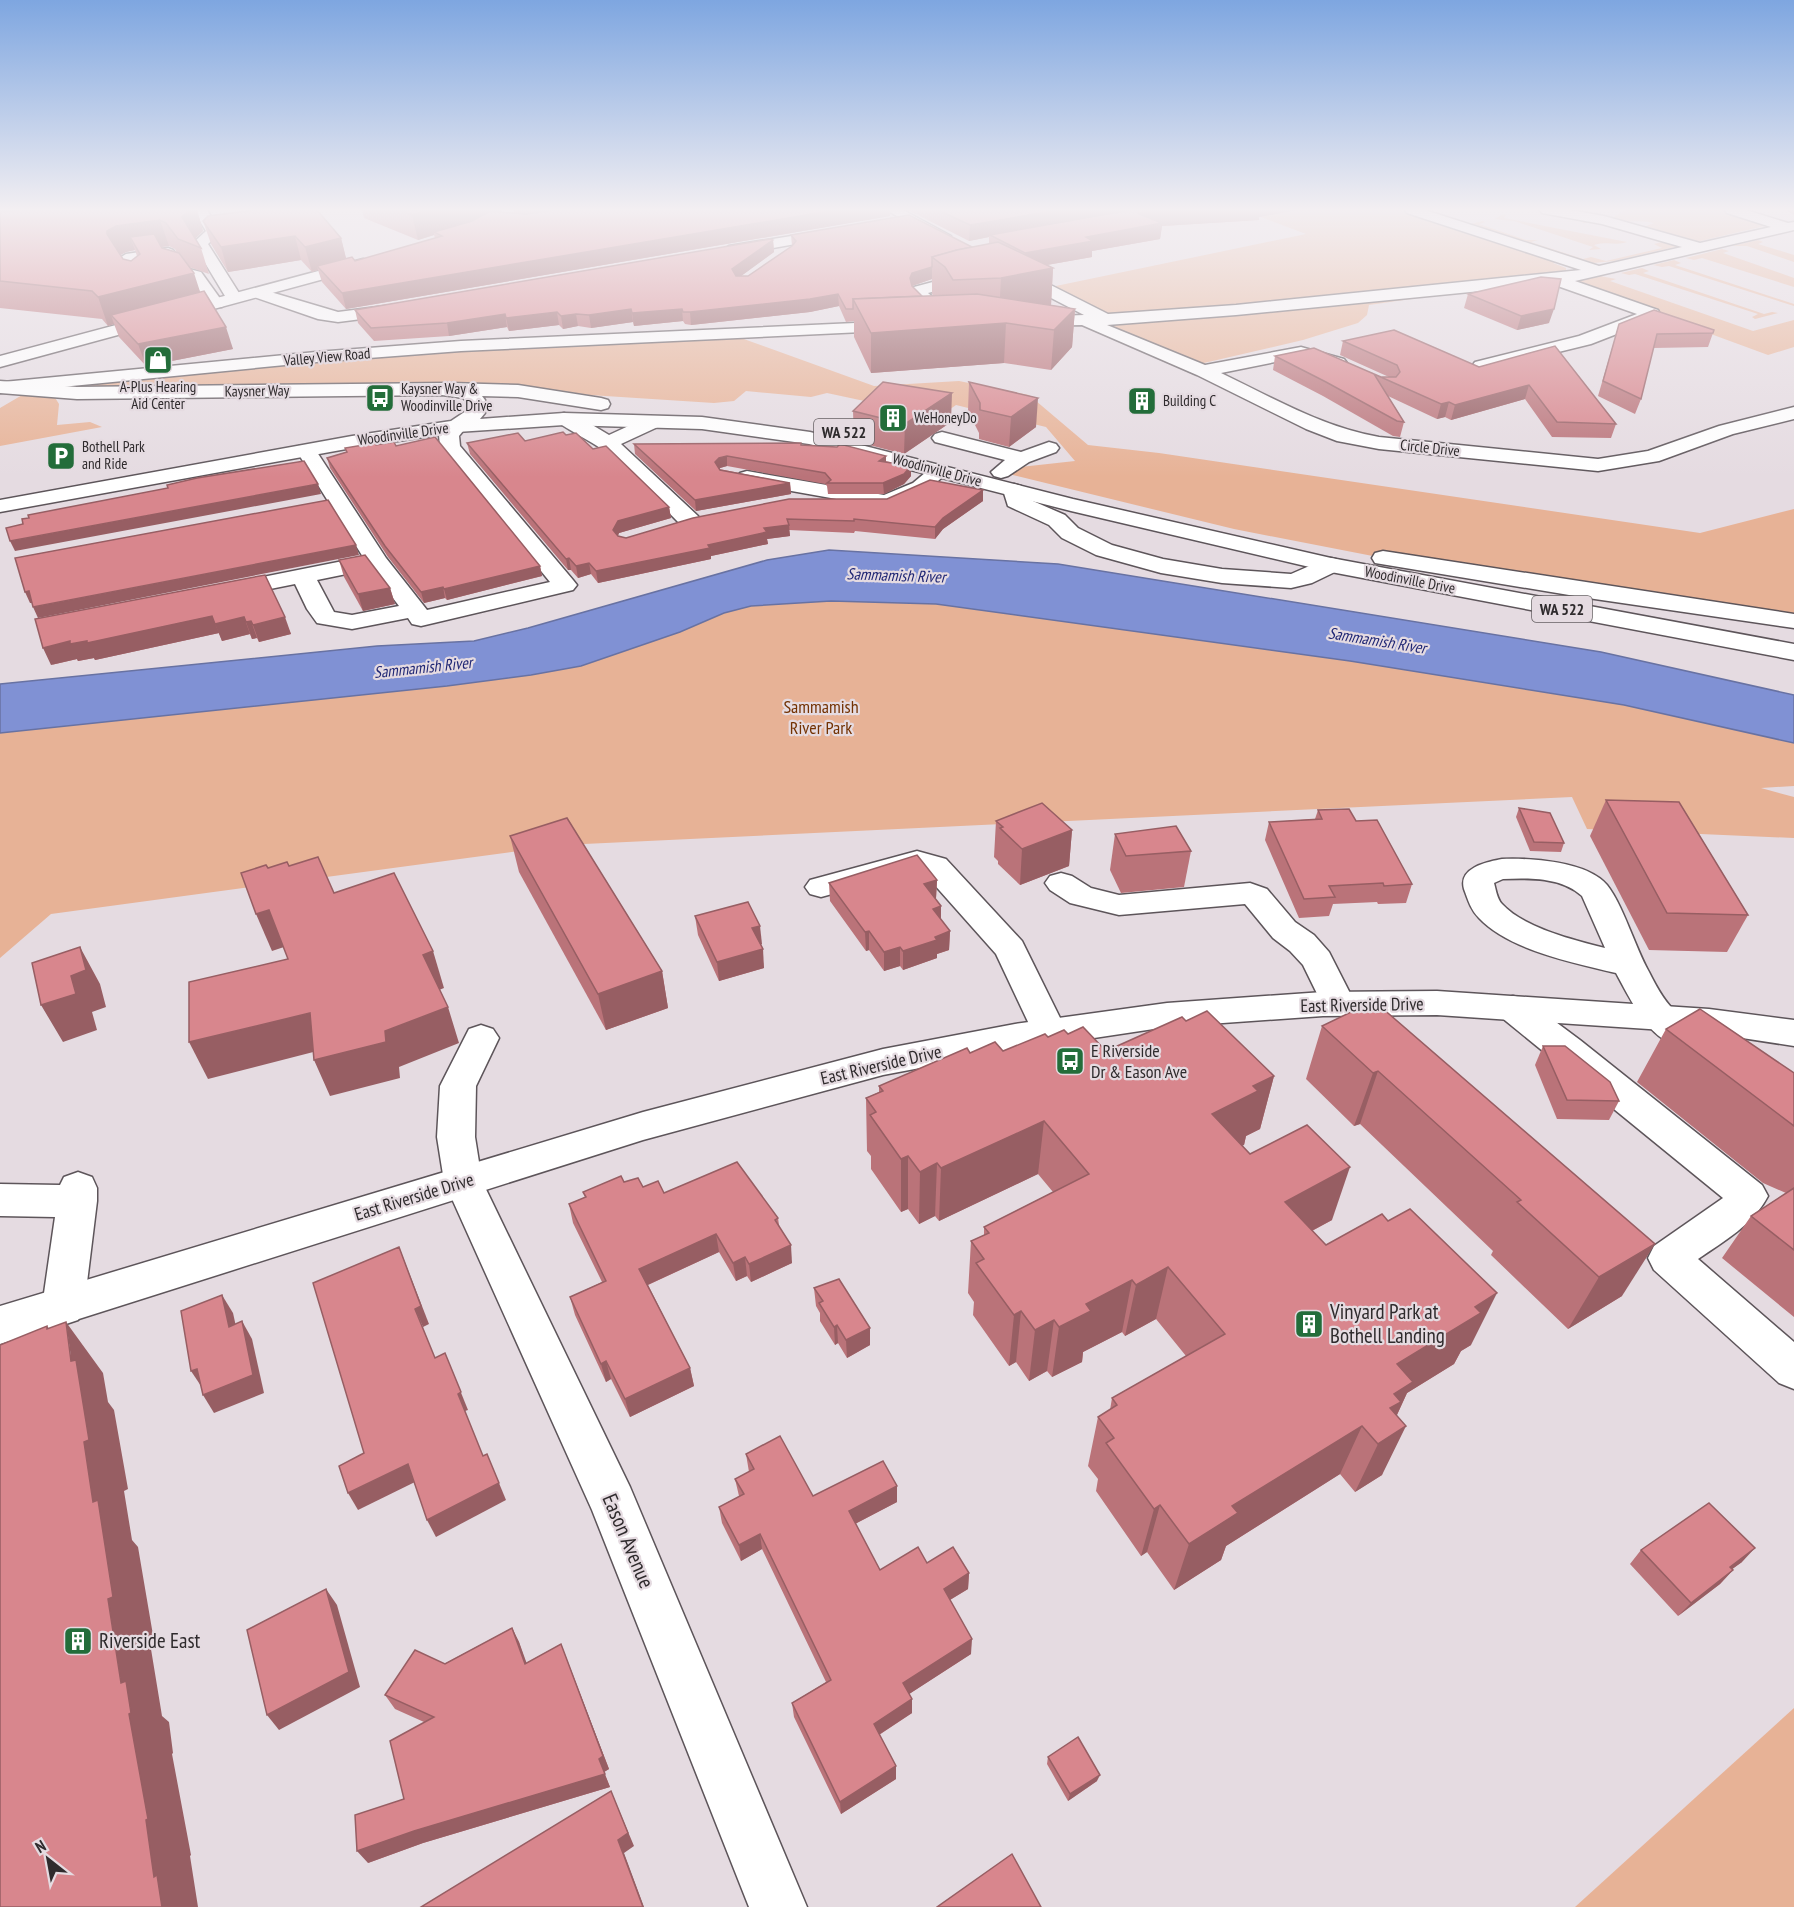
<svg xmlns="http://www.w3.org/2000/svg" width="1794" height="1907" font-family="'PT Sans Narrow',sans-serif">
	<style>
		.green { fill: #e7b296 }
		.water { fill: #8091d4; stroke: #6872a2; stroke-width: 1.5 }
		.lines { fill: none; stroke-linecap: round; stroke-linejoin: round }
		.minor-casing { stroke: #5d555a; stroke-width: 3 }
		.major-casing { stroke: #5d555a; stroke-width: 3 }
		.highway-casing { stroke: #5d555a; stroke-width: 3 }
		.minor { fill: #fff; fill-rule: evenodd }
		.major { fill: #fff; fill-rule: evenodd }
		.highway { fill: #fff; fill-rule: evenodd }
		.wall { fill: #ba7379; fill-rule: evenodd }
		.shaded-wall { fill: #975e63 }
		.building { fill: #d8868d; stroke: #975e63; stroke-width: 1.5 }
		.labels { text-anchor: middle; stroke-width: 4.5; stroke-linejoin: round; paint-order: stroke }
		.far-street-label { font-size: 15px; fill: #2f2b2d; stroke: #e5dbe1 }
		.far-poi-label { font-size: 15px; fill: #2f2b2d; stroke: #e5dbe1; text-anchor: start }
		.shield { fill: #e5dbe1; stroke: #666063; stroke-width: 1.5 }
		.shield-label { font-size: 16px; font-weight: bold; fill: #2f2b2d }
		.far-water-label { font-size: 16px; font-style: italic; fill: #1f2674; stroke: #e5dbe1 }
		.park-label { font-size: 18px; fill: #733203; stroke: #e5dbe1 }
		.street-label { font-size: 18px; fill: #2f2b2d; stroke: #e5dbe1 }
		.poi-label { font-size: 18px; fill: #2f2b2d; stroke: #e5dbe1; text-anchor: start }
		.near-poi-label { font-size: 21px; fill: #2f2b2d; stroke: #e5dbe1; text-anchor: start }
		.near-street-label { font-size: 21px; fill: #2f2b2d; stroke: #e5dbe1 }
	</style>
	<rect width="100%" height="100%" fill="#e5dbe1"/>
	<!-- green -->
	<g class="green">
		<path d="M1242 210 1280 213 1297 210H1400L1557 262 1553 263 1566 268V271L1453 293 1369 305 1367 315 1358 323 1303 340 1191 366 1102 328 1051 287 1306 234Z"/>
		<path d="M1523 210 1588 219 1679 246 1614 261 1593 263 1471 224 1483 221 1485 222 1479 224 1526 240H1538L1531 242 1583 259 1591 257 1606 261 1662 248 1654 244 1662 242C1649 237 1604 221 1591 222 1588 222 1585 224 1582 223L1586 221Z"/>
		<path d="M1625 210H1726L1769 225 1692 243 1641 228 1654 223C1636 219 1629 224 1611 219Z"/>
		<path d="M1504 214 1506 215 1504 218 1627 242C1616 246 1609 241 1594 245L1601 249 1589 250 1593 247 1514 221 1494 219Z"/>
		<path d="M1758 240 1763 242 1758 244 1794 255V262L1747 246H1732Z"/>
		<path d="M1722 249 1729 251 1723 253 1794 278V287L1702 258 1694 260 1686 258Z"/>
		<path d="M1674 260 1681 263 1675 265 1794 304V306L1669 266 1662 267 1653 265Z"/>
		<path d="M1642 268 1649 271 1643 273 1764 314 1772 312 1778 313 1755 319 1752 317 1758 314 1635 274 1629 275 1621 273Z"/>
		<path d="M1600 276 1616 279 1610 281 1753 331 1794 320V347L1768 355 1572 283Z"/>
		<path d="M727 333 874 386 959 381 1029 395 1088 445 1159 453 1700 533 1794 509V621L1383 558 1234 529 992 470 1075 461 1046 427 956 405 939 417 827 393 811 397 746 391 734 401 714 403 590 395 536 387 532 388 485 383 84 388 99 383 445 351Z"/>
		<path d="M29 391 52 393 59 404 57 425 90 422 102 427 0 446V408Z"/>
		<path d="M831 601 936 604 1350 661 1624 705 1794 743V786L1761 788 1794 797V838L1587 829 1572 797 563 845 51 914 0 958V733L447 686 531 675 581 666 680 632 724 613 751 606Z"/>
		<path d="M1794 1708V1907H1575Z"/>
	</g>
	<!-- water -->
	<path class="water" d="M829 550 1058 564 1601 652 1794 695V743L1624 705 1350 661 936 604 831 601 751 606 724 613 680 632 581 666 531 675 447 686 0 733V684L377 646 474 641 528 628 767 560Z"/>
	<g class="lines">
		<!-- minor casing -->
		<g class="minor-casing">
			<g id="minor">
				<path d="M193 210H207L221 232 208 244 239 293 237 296H225L193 243 206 231Z"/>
				<path d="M886 210H903L951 236 949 239H939Z"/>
				<path d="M1405 210H1425L1599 266 1682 247 1602 224 1542 213 1540 210H1570L1604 216 1700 243 1771 227 1727 213 1725 210H1746L1788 223 1794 222V230L1575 281 1658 310 1660 314 1658 318 1591 344 1481 371 1475 370 1472 366 1475 362 1579 336 1637 314 1552 284 1236 315 1107 325 1205 365 1301 347 1344 359 1347 363 1344 367 1338 368 1300 357 1221 373C1273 398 1322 427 1379 437L1598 459 1648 451 1719 426 1794 407V419L1733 434 1659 461 1598 471 1379 449 1337 441 1306 429 1197 375 1082 325 1022 326 1020 322 1022 318 1028 317 1084 315 1005 274 1003 271 1011 266 1017 268 1108 314 1236 305 1581 270 1407 213Z"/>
				<path d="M835 229 840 230 842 233 840 236 729 256 721 251 729 246Z"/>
				<path d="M168 248 173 250 185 268 201 272 224 304 222 307H210L189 278 173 274 164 258 136 262 147 281 139 286 133 284 118 259 126 254Z"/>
				<path d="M974 271 980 273 982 276 980 279 928 293 943 306 953 324 951 328H939L930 313 913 297 912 290 914 287Z"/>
				<path d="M257 288 338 312 401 304 409 309 401 314 338 322 318 319 251 296 249 293 251 290Z"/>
				<path d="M899 321 905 322 908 326 905 330 461 351 316 362 0 393V383L3 382 316 352 461 341Z"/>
				<path d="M564 413 589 423 609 435 648 417H662L665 421 662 425 621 444 698 516 701 521 698 526 690 528 682 526C658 502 635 476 609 454 598 445 559 425 554 419L557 415Z"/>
				<path d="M457 420 464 422 467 426 459 436 460 446 573 580 577 585 573 590 421 626 412 624 408 618 352 629 317 623 307 609 295 584 226 598 218 596 214 591 218 586 363 557 296 450 299 446H313L386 558 427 610 550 582 440 447 439 435 450 422ZM371 569 399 606 352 615 334 612 317 580Z"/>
				<path d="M942 432 1021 452 1049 442 1056 444 1059 448 1056 452 1029 462 1008 476 1001 478 994 476 991 472 1005 460 935 442 932 438 935 434Z"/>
				<path d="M939 465 946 467 949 471 927 491 887 508 747 483 740 481 737 477 740 473 747 471 884 495 913 483 932 467Z"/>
				<path d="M1014 484 1021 486 1026 498 1065 515 1078 528 1112 545 1163 559 1222 569 1291 574 1323 560 1331 558 1339 560 1343 565 1339 570 1312 583 1291 588 1222 583 1161 573 1096 555 1062 538 1049 525 1008 506 1003 490 1007 486Z"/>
				<path d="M917 851 946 859 1022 941 1067 1032 1061 1041 1049 1045 1037 1041 996 954 924 873 917 871 821 897 810 894 805 887 810 880Z"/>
				<path d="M1502 859C1530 858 1587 861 1607 885 1623 905 1635 947 1649 972 1655 984 1664 1001 1674 1010 1684 1019 1694 1023 1701 1035L1695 1044C1656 1056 1632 1002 1616 973 1574 963 1509 950 1479 918 1471 910 1468 900 1464 889 1458 868 1486 862 1502 859ZM1503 879C1529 878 1561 877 1582 896L1605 948C1574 940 1524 928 1502 904 1497 899 1496 890 1494 883Z"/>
				<path d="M1061 873 1072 876 1091 888 1119 895 1250 883 1267 889 1295 922 1314 935 1329 952 1355 1003 1350 1012 1338 1015 1326 1012 1303 965 1290 951 1273 938 1245 904 1119 915 1070 903 1050 890 1045 883 1050 876Z"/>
				<path d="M1513 996 1525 999 1580 1040 1762 1185 1768 1196C1753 1225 1724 1241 1698 1259L1794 1342V1389L1779 1383 1654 1270 1648 1258 1654 1246 1723 1198 1501 1017 1496 1008 1501 999Z"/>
				<path d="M481 1025 493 1029 499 1038 476 1086 475 1137 482 1181 630 1487 807 1907H749L592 1510 444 1181 437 1137 440 1086 469 1029Z"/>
				<path d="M78 1172 92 1177 97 1188V1201L84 1307 78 1320 63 1325 48 1320 42 1307 55 1217 0 1216V1184L60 1185 64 1177Z"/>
			</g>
		</g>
		<!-- major casing -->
		<g class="major-casing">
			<g id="major">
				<path d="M502 210H520L472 234 467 235 460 231 462 228Z"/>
				<path d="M363 259 368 261 371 264 368 267 0 367V356Z"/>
				<path d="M0 381 77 387 450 383 518 385 601 398 608 400 610 404 608 408 601 410 518 397 482 396 485 400V413L480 419 564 413 702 417 810 432 1073 499 1331 558 1794 644V660L1331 572 1071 511 809 444 702 429 564 425 457 432 352 448 0 512V500L352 436 451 421 466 411V401L463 398 442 395 77 399 0 393Z"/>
				<path d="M1437 991 1709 1009 1794 1020V1046L1709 1033 1437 1015 1323 1016 1167 1027 1015 1050 883 1075 643 1140 0 1344V1306L643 1112 883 1049 1015 1024 1167 1003 1323 992Z"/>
			</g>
		</g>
		<!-- highway casing -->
		<g class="highway-casing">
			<path id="highway" d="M1383 551 1794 614V628L1581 597 1375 563 1372 558 1375 553Z"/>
		</g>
		<!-- minor -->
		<use href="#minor" class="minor"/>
		<!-- major -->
		<use href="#major" class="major"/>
		<!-- highway -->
		<use href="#highway" class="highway"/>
	</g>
	<!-- wall -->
	<g class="wall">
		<path d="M0 210H197L203 231 195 238 201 248 209 274 189 267 200 292 233 349 146 366 119 337 114 324 108 326 102 319 0 308ZM169 246 175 249 177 253 162 248 161 247ZM135 250 137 256 131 261 123 259 120 255 126 252Z"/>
		<path d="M359 210H497L493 212 514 213V210H890V216L346 309 322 282 318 270 312 272 301 260 228 272 211 244 203 221 341 238 346 259 355 261 435 238 434 235 418 240 364 218 362 210Z"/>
		<path d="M908 210H1297L1259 217V220L1162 226 1160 239 1092 251V257L1047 265 1053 268 1051 305 1075 309 1072 347 1051 370 1004 363 871 373 854 337V321L846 322 839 306 810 312 691 325 685 324 683 321 634 326 633 322 591 328 578 326 563 329 559 325 509 331 507 327 449 336 374 341 358 323 355 310 773 240 774 252 741 276H748L792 246 791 235 972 247 989 244V237L969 241ZM932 279V294L934 296H922L912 286Z"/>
		<path d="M1787 210H1794V215L1787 211Z"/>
		<path d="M1468 294 1549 323 1517 330 1464 308Z"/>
		<path d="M1619 324 1713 333 1708 347 1653 348 1641 399 1635 414 1598 396Z"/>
		<path d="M1343 341 1479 367 1555 346 1616 424 1611 438 1552 437 1525 399 1451 420 1445 417 1437 419 1388 396 1404 422 1400 437 1393 436 1323 396 1273 370 1275 356 1314 348 1381 377H1389L1340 355Z"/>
		<path d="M969 382 1036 427 1009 447 979 439V433L968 411Z"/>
		<path d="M853 411 951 422 904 454 854 441Z"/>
		<path d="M566 435 593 449 669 507 671 518 619 533 618 536 626 538 887 499 983 490V501L943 529 935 539 855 531 854 533 789 530 790 536 767 539 768 544 711 556V559L598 583 591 574 578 578 571 570H568L470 454 467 443 525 441Z"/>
		<path d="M634 444 801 445 911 466V476L904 484 884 494H828L827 486 825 484 727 466 720 468 719 469 790 483 791 494 696 511 635 454Z"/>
		<path d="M376 445 396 446 540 566 542 576 447 600 445 598 424 603 388 557 330 468 327 458 346 452 345 448Z"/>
		<path d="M339 560 390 588 395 604 363 611 344 577Z"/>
		<path d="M265 575 291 634 259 642 257 638 252 639 250 634 222 641 219 633 95 660 94 658 78 661 77 659 51 665Z"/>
		<path d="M1606 800 1748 915 1727 952 1649 950 1590 836Z"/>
		<path d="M1519 808 1564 843 1561 852 1530 851 1516 817Z"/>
		<path d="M1318 810 1356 821 1412 884 1406 903 1378 904 1377 902 1333 904 1329 916 1299 918 1265 840 1269 822 1315 819Z"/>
		<path d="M996 821 1072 830 1069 866 1020 885 998 864V861L994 857Z"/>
		<path d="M1115 834 1191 851 1184 887 1121 893 1110 870Z"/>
		<path d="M510 836 662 971 668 1008 606 1030 519 872Z"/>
		<path d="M937 880 936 898 935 899 941 906V920L950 931 949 950 937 954V958L903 970 900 966 884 971 869 950 866 951 830 901 829 883Z"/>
		<path d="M695 916 762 944 760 945 764 968 719 981 698 935Z"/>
		<path d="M1374 1001 1622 1296 1568 1329 1491 1255 1493 1251 1360 1124 1354 1126 1306 1079 1322 1026Z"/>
		<path d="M1186 1021 1274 1076 1260 1129 1246 1136 1244 1145H1242L1250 1154 1332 1220 1312 1231 1326 1245 1471 1345 1461 1351 1454 1364 1407 1393 1397 1415 1382 1475 1355 1492 1340 1474 1226 1546 1221 1560 1174 1590 1147 1552 1141 1556 1096 1491 1098 1479 1088 1466 1098 1417 1110 1410 1112 1398 1186 1356 1156 1319 1125 1336 1122 1332 1083 1352 1082 1362 1052 1377 1047 1371 1029 1381 1016 1362 1009 1366 973 1315 974 1302 968 1293 971 1241 984 1235V1227L1053 1192 1038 1174 939 1221 935 1216 919 1224 908 1209 901 1212 871 1169V1156L867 1151 866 1098 879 1092V1086L970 1053 1003 1051 1048 1037 1068 1034 1106 1051Z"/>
		<path d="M1666 1029 1794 1073V1317L1722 1258 1751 1216 1786 1193 1763 1183 1637 1082Z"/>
		<path d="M1543 1046 1619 1101 1609 1120 1557 1119 1535 1065Z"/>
		<path d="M624 1182 664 1193 778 1218 779 1225 792 1263 751 1282 747 1276 736 1281 719 1252 648 1285 690 1368 694 1386 630 1417 611 1379 606 1382 575 1315 570 1297 602 1282 573 1223 569 1204 585 1197 583 1192Z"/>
		<path d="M814 1288 870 1328V1345L847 1358 838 1343 835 1345 820 1321V1313L816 1306Z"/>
		<path d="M746 1454 813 1496 897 1502 855 1524 880 1570 927 1563 969 1573 968 1589 950 1600 971 1654 909 1694 912 1699V1713L879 1735 896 1766V1779L841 1814 794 1717 792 1703 826 1682 762 1549 741 1561 722 1523 719 1507 739 1496 735 1479 749 1472Z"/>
		<path d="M1641 1550 1742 1562 1732 1569 1733 1570 1720 1584 1678 1616 1630 1564Z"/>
		<path d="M512 1628 519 1642 526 1663 561 1644 609 1769 604 1772 610 1787 423 1843 368 1863 404 1799 424 1722 395 1709 385 1695Z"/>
		<path d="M1048 1757 1097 1781 1068 1801 1047 1764Z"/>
	</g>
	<!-- shaded-wall -->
	<g class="shaded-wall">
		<path d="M0 210H122L0 227Z"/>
		<path d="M190 210H197L203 231 191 243 182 217Z"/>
		<path d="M428 210H497L463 226 434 232V235L418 240 412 215Z"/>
		<path d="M535 210H582L536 217Z"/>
		<path d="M836 210H890V216L346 309 342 293Z"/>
		<path d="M1059 210H1138L990 235 989 237 969 241 970 225Z"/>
		<path d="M1181 210H1297L1259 217V220L1162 226 1160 239 1092 251V257L1024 269 1025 253 1086 237 1137 213Z"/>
		<path d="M160 220 169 246 137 250 130 237 135 250 126 252 117 257 107 234V231L116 226Z"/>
		<path d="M295 236 301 260 228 272 221 247Z"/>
		<path d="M341 238 347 262 317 266 318 270 312 272 305 247Z"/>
		<path d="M773 240 774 252 733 282 732 269Z"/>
		<path d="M932 267V279L912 286 910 290V278L912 273Z"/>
		<path d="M1053 268 1051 305 999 316 1001 278Z"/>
		<path d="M194 273 203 301 111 315 114 324 108 326 98 297Z"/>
		<path d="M838 294 839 306 810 312 691 325 690 312Z"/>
		<path d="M631 309 633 322 591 328 589 315Z"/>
		<path d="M682 309 683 321 634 326 632 313Z"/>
		<path d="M1075 309 1072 347 1051 370 1054 330Z"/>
		<path d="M1554 309 1549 323 1517 330 1521 316Z"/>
		<path d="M557 312 559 325 509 331 506 318Z"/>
		<path d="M505 314 507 327 449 336 447 323Z"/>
		<path d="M576 314 578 326 563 329 561 316Z"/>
		<path d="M1006 323 1004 363 871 373V333Z"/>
		<path d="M226 327 233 349 146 366 138 344Z"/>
		<path d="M1529 385 1525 399 1451 420 1455 405Z"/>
		<path d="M952 393 951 422 904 454 905 424Z"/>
		<path d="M1038 398 1036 427 1009 447 1011 417Z"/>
		<path d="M1449 402 1445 417 1437 419 1441 404Z"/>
		<path d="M727 456V466L720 468 716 473 715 462 719 458Z"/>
		<path d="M886 456V466L879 461Z"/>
		<path d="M911 466V476L904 484 884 494 883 483Z"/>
		<path d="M790 483 791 494 696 511 695 500Z"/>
		<path d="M318 484 321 494 15 551 10 541Z"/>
		<path d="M983 490V501L943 529 935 539V527L943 518Z"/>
		<path d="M669 507 671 518 619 533 615 541 613 530 618 521Z"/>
		<path d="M789 525 790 536 767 539 768 544 711 556V559L598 583 596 571 708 545 764 528Z"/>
		<path d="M356 545 359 555 38 618 33 607Z"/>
		<path d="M569 558 571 570H568L566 559Z"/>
		<path d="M589 563 591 574 578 578 576 566Z"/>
		<path d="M540 566 542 576 447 600 444 589Z"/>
		<path d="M443 587 445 598 424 603 421 592Z"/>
		<path d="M390 588 395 604 363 611 358 594Z"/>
		<path d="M29 591 34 603H30L25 592Z"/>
		<path d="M212 616 219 633 95 660 94 658 78 661 77 659 51 665 43 648 70 641Z"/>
		<path d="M244 617 250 634 222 641 215 624Z"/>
		<path d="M285 617 291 634 259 642 253 625Z"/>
		<path d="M251 621 257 638 252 639 246 622Z"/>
		<path d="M1072 830 1069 866 1020 885 1022 849Z"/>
		<path d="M937 880 936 898 923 903 924 884Z"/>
		<path d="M941 906V925L933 909Z"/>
		<path d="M269 910 284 947 272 951 256 914Z"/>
		<path d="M760 926 762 944 754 946 752 928Z"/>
		<path d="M869 931V950L866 951 865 932Z"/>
		<path d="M950 931 949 950 937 954V958L903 970V951L935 937Z"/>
		<path d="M80 947 100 984 106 1007 92 1012 97 1030 63 1042 41 1005 71 976Z"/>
		<path d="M900 947V966L884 971V952Z"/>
		<path d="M763 949 764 968 719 981 717 962Z"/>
		<path d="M433 951 444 988 434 992 423 955Z"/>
		<path d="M662 971 668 1008 606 1030 598 994Z"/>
		<path d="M448 1007 459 1043 399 1067 400 1078 330 1096 314 1060 385 1031Z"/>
		<path d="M310 1013 325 1049 208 1079 189 1042Z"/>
		<path d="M1378 1071 1360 1124 1354 1126 1373 1073Z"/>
		<path d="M1274 1076 1260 1129 1246 1136 1244 1145 1199 1167 1212 1114 1253 1086Z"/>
		<path d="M1044 1121 1038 1174 939 1221 941 1168Z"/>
		<path d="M908 1156V1209L901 1212V1159Z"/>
		<path d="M937 1163 935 1216 919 1224 920 1172Z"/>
		<path d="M1350 1167 1332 1220 1268 1254 1285 1202Z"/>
		<path d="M716 1234 719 1252 643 1287 639 1269Z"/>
		<path d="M1655 1244 1622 1296 1568 1329 1599 1277Z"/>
		<path d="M791 1245 792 1263 751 1282 749 1264Z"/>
		<path d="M399 1247 429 1324 423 1327 415 1309Z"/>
		<path d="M745 1257 747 1276 736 1281 733 1263Z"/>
		<path d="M1168 1267 1156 1319 1125 1336 1136 1285Z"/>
		<path d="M1132 1280 1122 1332 1083 1352 1082 1362 1052 1377 1059 1327 1086 1304Z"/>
		<path d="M1497 1293 1471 1345 1461 1351 1454 1364 1407 1393 1389 1432 1406 1426 1382 1475 1355 1492 1378 1444 1397 1364 1475 1307Z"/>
		<path d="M222 1295 233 1313 240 1345 229 1327Z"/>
		<path d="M1021 1311 1016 1362 1009 1366 1014 1315Z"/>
		<path d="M1054 1320 1047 1371 1029 1381 1035 1330Z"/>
		<path d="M242 1321 252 1339 264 1393 214 1413 203 1395Z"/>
		<path d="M66 1322 103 1373 108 1402 114 1410 128 1489 124 1491 132 1540 138 1547 154 1641 150 1643 162 1716 169 1722 173 1753 172 1754 191 1855 190 1856 198 1907H162L154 1877 121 1683 93 1502 47 1329V1326L71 1357Z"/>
		<path d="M837 1325 838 1343 835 1345 834 1327Z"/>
		<path d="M870 1328V1345L847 1358 846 1340Z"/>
		<path d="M445 1353 468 1410 465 1411 458 1394Z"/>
		<path d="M606 1361 611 1379 606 1382 601 1364Z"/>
		<path d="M690 1368 694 1386 630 1417 625 1399Z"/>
		<path d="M197 1369 203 1389 191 1371Z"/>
		<path d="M1362 1426 1340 1474 1226 1546 1221 1560 1174 1590 1189 1544 1232 1506Z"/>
		<path d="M487 1454 506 1500 436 1537 427 1520Z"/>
		<path d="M408 1464 417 1481 358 1510 348 1493Z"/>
		<path d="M897 1486V1502L849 1527V1511Z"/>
		<path d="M1160 1505 1147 1552 1141 1556 1154 1509Z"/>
		<path d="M760 1534 762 1549 741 1561 739 1545Z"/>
		<path d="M1755 1548 1742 1562 1717 1580 1730 1567Z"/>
		<path d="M1733 1570 1720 1584 1678 1616 1691 1603Z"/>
		<path d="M969 1573 968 1589 943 1604 944 1589Z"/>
		<path d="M326 1589 337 1605 360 1687 279 1730 267 1715Z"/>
		<path d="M512 1628 519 1642 532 1678 525 1664Z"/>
		<path d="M972 1639 971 1654 903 1698V1683Z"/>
		<path d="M561 1644 609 1769 604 1772 610 1787 423 1843 368 1863 357 1851 599 1759Z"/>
		<path d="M912 1699V1713L874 1738V1724Z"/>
		<path d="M896 1766V1779L841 1814 840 1802Z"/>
		<path d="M1100 1775 1097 1781 1068 1801 1070 1794Z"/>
		<path d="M611 1791 634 1846 624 1853 644 1907H643L618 1840Z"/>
	</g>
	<!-- building -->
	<g class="building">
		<path d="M18 210H190L182 217 201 248 178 239 166 223 160 220 116 226 107 231V234L123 259 131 261 140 254 130 237 154 234 162 248 179 253 194 273 98 297 92 291 0 281V212Z"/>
		<path d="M255 210H317L341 238 305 247 295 236 221 247 203 221 208 216Z"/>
		<path d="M400 210H428L412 215Z"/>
		<path d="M554 210H836L342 293 317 266 352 257 355 261 442 236 434 232 472 221 490 211 526 214Z"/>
		<path d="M938 210H1059L970 225Z"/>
		<path d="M1130 210H1181L1137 213 1162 223 1086 237 1093 241 1025 253 990 235Z"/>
		<path d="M909 215 972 247 957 250 932 257V267L912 273 910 278 912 286 922 296 853 299V309H846L838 294 810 299 690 312H683L682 309 632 313 631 309 589 315 576 314 561 316 557 312 506 318 505 314 447 323 371 328 355 310 770 239 773 240 732 269 736 276H748L792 246 796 241 791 235Z"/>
		<path d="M998 242 1053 268 1001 278 953 280 945 267 932 257 957 250Z"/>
		<path d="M1541 277 1561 279 1554 309 1521 316 1468 294Z"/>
		<path d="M204 291 226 327 138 344 111 315Z"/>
		<path d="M977 294 1075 309 1054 330 1006 323 871 333 853 299Z"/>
		<path d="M1654 310 1714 330 1713 333 1657 334 1641 399 1603 381 1619 324Z"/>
		<path d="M1394 330 1479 367 1555 346 1616 424 1557 422 1529 385 1455 405 1449 402 1441 404 1374 374 1404 422 1397 421 1326 382 1275 356 1314 348 1381 377H1396L1400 372 1397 365 1343 341Z"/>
		<path d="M883 382 952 393 905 424 853 411Z"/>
		<path d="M969 382 1038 398 1011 417 980 410V403Z"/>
		<path d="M563 432 566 435 576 433 593 449 606 446 669 507 618 521 613 530 618 536 626 538 693 518 789 499H887L930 480 983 490 943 518 935 527 854 519V521L787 519 789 525 764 528 767 532 708 545 710 548 596 571 589 563 576 566 569 558 566 559 467 443 518 433 525 441Z"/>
		<path d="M435 437 540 566 444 589 443 587 421 592 385 546 327 458 347 452 345 448 375 443 376 445 394 442 396 446Z"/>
		<path d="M801 443V445L837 447 840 444 886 456 879 461 911 466 904 474 883 483H827L831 480 825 473 727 456 719 458 715 462 720 470 790 483 695 500 634 444Z"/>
		<path d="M304 461 318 484 10 541 6 528 23 524 22 519 29 518 28 515 168 488 167 485 197 478Z"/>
		<path d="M328 500 356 545 33 607 29 591 25 592 15 558Z"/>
		<path d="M365 555 390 588 358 594 339 560Z"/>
		<path d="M265 575 285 617 253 625 251 621 246 622 244 617 215 624 212 616 87 643V641L70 644V641L43 648 35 619Z"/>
		<path d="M1606 800 1679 802 1748 915 1667 913Z"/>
		<path d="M1042 803 1072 830 1022 849 1000 828 1003 827 996 821Z"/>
		<path d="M1519 808 1550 813 1564 843 1534 842Z"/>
		<path d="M1349 809 1356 821 1377 820 1412 884 1384 886 1383 883 1329 886 1335 897 1304 899 1269 822 1322 819 1318 810Z"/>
		<path d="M567 818 662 971 598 994 510 836Z"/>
		<path d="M1176 826 1191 851 1126 856 1115 834Z"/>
		<path d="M917 855 937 880 924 884 941 906 933 909 950 931 935 937 937 940 903 951 900 947 884 952 869 931 865 932 829 883Z"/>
		<path d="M318 857 334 893 394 873 433 951 423 955 448 1007 385 1031 386 1042 314 1060 310 1013 189 1042V982L288 959 269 910 256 914 241 873 266 865 268 868 287 862 289 866Z"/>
		<path d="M748 902 760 926 752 928 763 949 717 962 695 916Z"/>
		<path d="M80 947 86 970 71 976 76 994 41 1005 32 963Z"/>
		<path d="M1374 1001 1655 1244 1599 1277 1517 1202 1521 1200 1378 1071 1373 1073 1322 1026Z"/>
		<path d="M1700 1009 1794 1073V1126L1666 1029Z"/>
		<path d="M1207 1011 1274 1076 1253 1086 1258 1091 1212 1114 1250 1154 1307 1125 1350 1167 1285 1202 1326 1245 1382 1214 1388 1221 1410 1209 1497 1293 1475 1307 1481 1313 1397 1364 1413 1382 1394 1394 1401 1402 1390 1408 1406 1426 1378 1444 1362 1426 1232 1506 1238 1513 1189 1544 1160 1505 1154 1509 1106 1443 1114 1438 1098 1417 1117 1405 1112 1398 1225 1334 1168 1267 1136 1285 1132 1280 1086 1304 1091 1311 1059 1327 1054 1320 1035 1330 1021 1311 1014 1315 976 1263 984 1259 971 1241 989 1233 984 1227 1089 1174 1044 1121 941 1168 937 1163 920 1172 908 1156 901 1159 870 1115 876 1112 866 1098 883 1091 879 1086 967 1048 970 1053 995 1042 1003 1051 1045 1034 1048 1037 1064 1030 1068 1034 1083 1027 1106 1051 1182 1017 1186 1021Z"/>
		<path d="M1543 1046H1565L1610 1082 1619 1101 1567 1100Z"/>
		<path d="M737 1162 778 1218 775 1220 791 1245 749 1264 745 1257 733 1263 716 1234 639 1269 690 1368 625 1399 606 1361 601 1364 570 1297 606 1281 569 1204 586 1197 583 1192 621 1176 624 1182 638 1178 643 1187 658 1181 664 1193Z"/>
		<path d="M1794 1188V1250L1751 1216Z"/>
		<path d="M399 1247 421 1306 415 1309 435 1358 445 1353 461 1392 458 1394 483 1456 487 1454 499 1483 427 1520 408 1464 348 1493 339 1466 364 1453 313 1283Z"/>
		<path d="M839 1279 870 1328 846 1340 837 1325 834 1327 819 1303 823 1301 814 1288Z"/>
		<path d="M222 1295 229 1327 242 1321 253 1375 203 1395 197 1369 191 1371 181 1311Z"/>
		<path d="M66 1322 71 1361 76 1360 89 1440 84 1442 93 1502 98 1500 113 1597 108 1599 121 1683 126 1681 131 1713 129 1714 148 1819 146 1820 154 1877 157 1875 162 1907H0V1345L47 1326V1329Z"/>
		<path d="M780 1436 813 1496 883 1461 897 1486 849 1511 880 1570 918 1547 927 1563 953 1547 969 1573 944 1589 972 1639 903 1683 912 1699 874 1724 896 1766 840 1802 792 1703 831 1680 760 1534 739 1545 719 1507 744 1494 735 1479 754 1469 746 1454Z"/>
		<path d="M1709 1503 1755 1548 1730 1567 1733 1570 1691 1603 1641 1550Z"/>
		<path d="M326 1589 349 1672 267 1715 247 1630Z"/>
		<path d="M512 1628 525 1664 561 1644 603 1756 599 1759 605 1774 414 1831 357 1851 355 1815 404 1799 390 1741 434 1717 385 1695 415 1650 445 1664Z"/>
		<path d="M1078 1737 1100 1775 1070 1794 1048 1757Z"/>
		<path d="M611 1791 628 1833 618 1840 643 1907H421Z"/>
		<path d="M1012 1854 1041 1907H937Z"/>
	</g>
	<!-- sky -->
	<linearGradient id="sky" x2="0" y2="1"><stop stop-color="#7ea6e0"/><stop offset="0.44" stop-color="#f3eff2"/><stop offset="1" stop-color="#f3eff2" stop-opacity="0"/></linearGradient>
	<rect width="1794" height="477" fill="url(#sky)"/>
	<!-- icons -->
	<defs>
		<g id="shop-square" transform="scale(1.5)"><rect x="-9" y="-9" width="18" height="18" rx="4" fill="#236d3a" stroke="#e5dbe1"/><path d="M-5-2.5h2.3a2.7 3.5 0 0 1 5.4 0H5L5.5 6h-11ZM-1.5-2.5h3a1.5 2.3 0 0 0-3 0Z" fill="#fff"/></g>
		<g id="bus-square" transform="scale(1.5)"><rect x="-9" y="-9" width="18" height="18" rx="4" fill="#236d3a" stroke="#e5dbe1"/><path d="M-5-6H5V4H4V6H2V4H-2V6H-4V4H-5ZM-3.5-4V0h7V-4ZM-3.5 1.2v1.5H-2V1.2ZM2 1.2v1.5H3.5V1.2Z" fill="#fff"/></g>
		<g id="building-square" transform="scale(1.5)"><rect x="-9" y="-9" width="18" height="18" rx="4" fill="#236d3a" stroke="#e5dbe1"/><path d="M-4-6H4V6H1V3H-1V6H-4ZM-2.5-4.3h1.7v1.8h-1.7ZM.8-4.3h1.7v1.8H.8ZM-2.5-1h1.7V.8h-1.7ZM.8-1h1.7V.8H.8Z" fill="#fff"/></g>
		<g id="parking-square" transform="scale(1.5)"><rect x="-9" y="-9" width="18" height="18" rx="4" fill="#236d3a" stroke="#e5dbe1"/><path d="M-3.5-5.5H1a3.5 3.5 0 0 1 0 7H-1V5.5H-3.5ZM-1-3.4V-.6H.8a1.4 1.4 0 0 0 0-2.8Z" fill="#fff"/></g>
	</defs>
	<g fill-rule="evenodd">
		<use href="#shop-square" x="158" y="360"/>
		<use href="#bus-square" x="380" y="398"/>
		<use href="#building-square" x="1142" y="401"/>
		<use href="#building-square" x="893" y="418"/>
		<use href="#parking-square" x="61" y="456"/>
		<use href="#bus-square" x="1070" y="1061"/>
		<use href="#building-square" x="1309" y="1324"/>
		<use href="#building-square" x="78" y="1641"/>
	</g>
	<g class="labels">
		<!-- far-street labels -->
		<g class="far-street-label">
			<text transform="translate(327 357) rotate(-5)" y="5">Valley View Road</text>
			<text transform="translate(257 391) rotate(-1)" y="5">Kaysner Way</text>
			<text transform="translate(403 434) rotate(-8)" y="5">Woodinville Drive</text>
			<text transform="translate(1430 448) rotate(6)" y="5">Circle Drive</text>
			<text transform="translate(937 470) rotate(15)" y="5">Woodinville Drive</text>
			<text transform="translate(1410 580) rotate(11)" y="5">Woodinville Drive</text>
		</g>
		<!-- far-poi labels -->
		<g class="far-poi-label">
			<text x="158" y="392" text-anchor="middle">A-Plus Hearing<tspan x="158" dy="17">Aid Center</tspan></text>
			<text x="401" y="394">Kaysner Way &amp;<tspan x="401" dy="17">Woodinville Drive</tspan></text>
			<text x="1163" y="406">Building C</text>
			<text x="914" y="423">WeHoneyDo</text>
			<text x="82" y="452">Bothell Park<tspan x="82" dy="17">and Ride</tspan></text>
		</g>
		<!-- shield labels -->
		<g class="shield">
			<rect x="814" y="419" width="60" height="26" rx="4.5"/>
			<rect x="1532" y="596" width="60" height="26" rx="4.5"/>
		</g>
		<g class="shield-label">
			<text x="844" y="438">WA 522</text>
			<text x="1562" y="615">WA 522</text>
		</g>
		<!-- far-water labels -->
		<g class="far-water-label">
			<text transform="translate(896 575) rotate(2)" y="6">Sammamish River</text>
			<text transform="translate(1377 640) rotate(9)" y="6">Sammamish River</text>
			<text transform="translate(423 667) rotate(-6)" y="6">Sammamish River</text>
		</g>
		<!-- park labels -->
		<g class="park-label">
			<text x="821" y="713">Sammamish<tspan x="821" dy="21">River Park</tspan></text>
		</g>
		<!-- street labels -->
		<g class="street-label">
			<text transform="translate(1362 1005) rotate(-1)" y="6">East Riverside Drive</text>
			<text transform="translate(881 1065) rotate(-13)" y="6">East Riverside Drive</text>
			<text transform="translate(414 1197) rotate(-17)" y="6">East Riverside Drive</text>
		</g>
		<!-- poi labels -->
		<g class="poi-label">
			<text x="1091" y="1057">E Riverside<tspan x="1091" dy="21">Dr &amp; Eason Ave</tspan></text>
		</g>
		<!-- near-poi labels -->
		<g class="near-poi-label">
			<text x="1330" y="1319">Vinyard Park at<tspan x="1330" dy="24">Bothell Landing</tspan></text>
			<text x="99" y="1648">Riverside East</text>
		</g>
		<!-- near-street labels -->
		<g class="near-street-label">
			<text transform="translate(628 1541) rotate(67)" y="7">Eason Avenue</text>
		</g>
	</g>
	<!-- north arrow -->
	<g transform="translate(48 1859) rotate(329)" stroke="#e5dbe1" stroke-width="4.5" paint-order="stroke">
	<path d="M0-4.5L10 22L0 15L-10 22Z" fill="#2f2b2d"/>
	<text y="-9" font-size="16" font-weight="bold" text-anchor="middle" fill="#2f2b2d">N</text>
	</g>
</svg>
